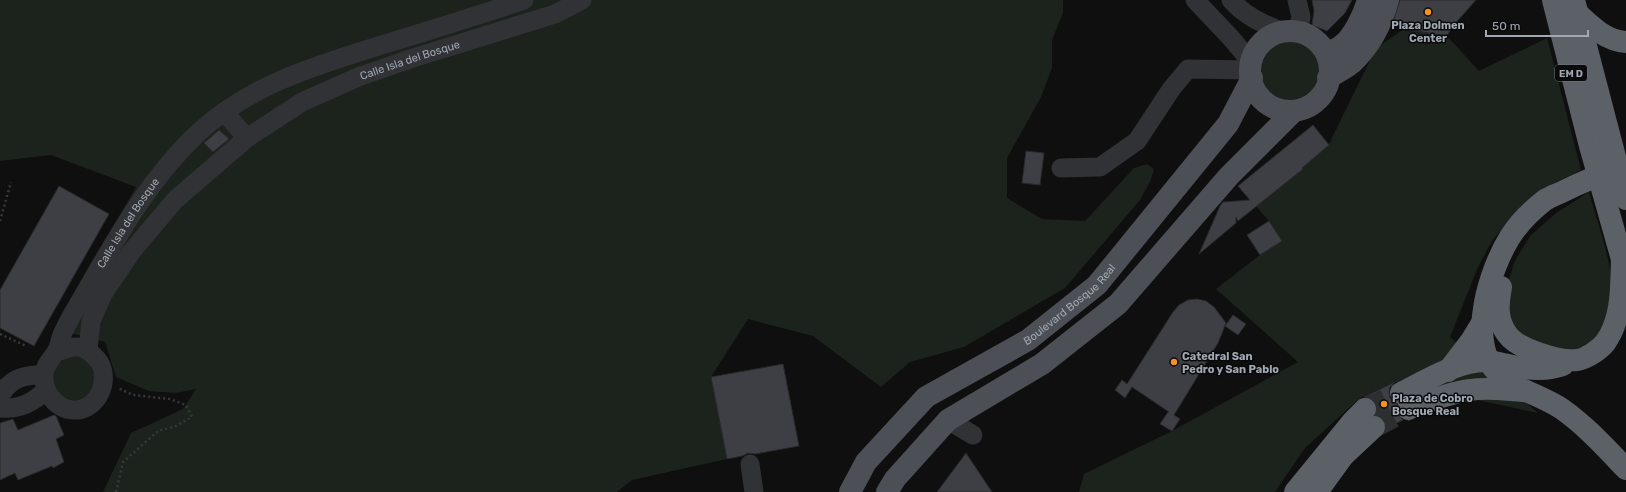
<svg xmlns="http://www.w3.org/2000/svg" width="1626" height="492" font-family="Rubik,sans-serif">
	<style>
		.green { fill: #1b231c }
		.building { fill: #3e3f44; stroke: #29292d }
		.lines { fill: none; stroke-linecap: round; stroke-linejoin: round }
		.highway-tunnel { stroke: #2c2e30; stroke-width: 22; stroke-dasharray: 22 11; stroke-linecap: butt }
		.path { stroke: #36393c; stroke-width: 2.5; stroke-dasharray: 2 3; stroke-linecap: butt }
		.minor { stroke: #303235; stroke-width: 19 }
		.major { stroke: #4c4f55; stroke-width: 22 }
		.highway { stroke: #5c6067; stroke-width: 22 }
		.poi-dot { fill: #f59322; stroke: #0a0a0b; stroke-width: 1.5 }
		.labels { text-anchor: middle; stroke-width: 3; stroke-linejoin: round; paint-order: stroke }
		.shield { fill: #0a0a0b; stroke: #737980; stroke-width: 1 }
		.shield-label { font-size: 10px; font-weight: bold; fill: #a0a8b2 }
		.poi-label { font-size: 11px; font-weight: bold; fill: #a0a8b2; stroke: #0a0a0b; text-anchor: start }
		.street-label { font-size: 11px; fill: #a0a8b2; stroke: #0a0a0b }
	</style>
	<rect width="100%" height="100%" fill="#0f0f10"/>
	<!-- green -->
	<g class="green">
		<path d="M0 0H1063V13L1052 40V68L1041 97 1007 158V198L1042 219 1085 221 1134 168 1147 164 1154 169 1150 182 1140 200 1065 288 964 347 910 362 881 387 813 336 748 319 711 377 727 459 632 480 617 492H103L131 433 183 409 196 389 176 393 149 391 116 377 105 342 54 329 136 187 51 155 0 161Z"/>
		<path d="M1404 29 1447 36 1479 71 1547 38 1581 170 1540 191 1513 216 1492 241 1478 267 1450 337 1538 413 1395 382 1360 398 1305 448 1275 492H1079L1084 474 1172 431 1298 362 1216 289 1260 255 1282 241 1269 221 1238 186 1313 125 1329 144 1376 48Z"/>
		<path d="M1297 37C1340 54 1323 110 1284 103 1272 101 1265 93 1261 82 1253 65 1264 44 1282 38 1286 37 1292 37 1297 37Z"/>
		<path d="M1589 192C1599 229 1622 287 1609 324 1606 331 1593 343 1587 349L1559 354 1511 330 1505 293 1514 263 1519 254 1530 236 1556 213Z"/>
		<path d="M71 356C90 357 90 364 96 380 93 385 91 392 87 396 69 418 30 373 71 356Z"/>
	</g>
	<!-- building -->
	<g class="building">
		<path d="M1312 0H1352L1345 13 1327 31 1312 25 1314 11Z"/>
		<path d="M1400 0H1476L1452 27 1447 36 1404 29 1392 25Z"/>
		<path d="M1313 125 1329 145 1302 168 1303 169 1238 221 1236 217V223L1199 254 1220 206 1223 202 1250 200 1238 186Z"/>
		<path d="M219 130 229 139 213 152 204 143Z"/>
		<path d="M1026 151 1044 153 1040 185 1022 183Z"/>
		<path d="M59 186 109 214 34 346 0 328V290Z"/>
		<path d="M1269 221 1282 241 1260 255 1247 235Z"/>
		<path d="M1197 299 1206 301 1214 307 1226 323 1218 343 1174 415 1180 419 1172 431 1160 424 1168 412H1169L1132 387 1125 398 1115 390 1122 380 1127 384 1173 312 1179 305 1188 300Z"/>
		<path d="M1233 315 1246 324 1238 335 1225 326Z"/>
		<path d="M783 364 799 446 755 454 748 453 742 456 727 459 711 377Z"/>
		<path d="M1395 382 1390 387 1389 392 1390 398 1397 404 1396 413 1403 420 1386 428 1383 419 1376 415 1377 406 1374 400 1369 397H1364Z"/>
		<path d="M54 415 56 416 64 435 56 439 64 462 53 468 52 466 18 480 15 473 0 480V423L13 419 18 430Z"/>
		<path d="M966 453 992 492H937Z"/>
	</g>
	<g class="lines">
		<!-- highway-tunnel -->
		<g class="highway-tunnel">
			<path d="M1365 409 1401 393"/>
			<path d="M1374 427 1408 409"/>
		</g>
		<!-- path -->
		<g class="path">
			<path d="M0 221 11 182"/>
			<path d="M0 334 26 346"/>
			<path d="M116 492 123 462 158 431 176 426 192 417 186 405 170 399 133 395 118 388"/>
		</g>
		<!-- minor -->
		<g class="minor">
			<path d="M1195 0 1231 38 1252 63"/>
			<path d="M1231 0C1245 16 1261 23 1281 31"/>
			<path d="M1297 0 1301 17 1298 30"/>
			<path d="M224 112 247 138"/>
			<path d="M1061 168 1100 167 1137 141 1172 88 1188 69 1251 70"/>
			<path id="s1" d="M88 350 91 321 103 294 132 251 175 200 247 138 302 102 358 77 413 58 555 14 582 0"/>
			<path id="s2" d="M57 352C73 346 82 343 95 357 109 370 105 397 87 407 66 418 43 398 44 376 44 365 51 360 56 352 59 347 60 340 62 335 65 328 68 322 72 315 109 252 144 183 199 132 252 83 321 64 388 43 434 29 479 15 524 0"/>
			<path d="M0 397C8 379 25 374 43 375"/>
			<path d="M0 408C18 410 33 403 46 390"/>
			<path d="M948 420 973 435"/>
			<path d="M750 464 754 492"/>
		</g>
		<!-- major -->
		<g class="major">
			<circle cx="1290" cy="71" r="40"/>
			<path d="M1326 53C1331 51 1337 49 1341 46 1353 38 1364 14 1368 0"/>
			<path d="M1328 78C1336 73 1345 69 1352 63 1370 46 1382 23 1388 0"/>
			<path id="s3" d="M850 492 866 462 926 397 1028 340 1097 285 1228 124 1252 78"/>
			<path d="M887 492 895 479 948 420 1042 364 1118 304 1229 176 1293 112"/>
		</g>
		<!-- highway -->
		<g class="highway">
			<path d="M1553 0 1590 146 1625 270"/>
			<path d="M1574 0 1626 199"/>
			<path d="M1577 13C1591 26 1606 41 1626 42"/>
			<path d="M1626 166C1605 173 1584 181 1564 191 1558 194 1551 196 1545 200 1532 210 1519 223 1510 237 1490 269 1467 340 1496 371 1511 388 1543 396 1562 409 1586 426 1606 448 1626 469"/>
			<path d="M1501 287C1498 304 1496 319 1507 334 1517 349 1559 362 1577 360 1586 359 1599 350 1605 343 1623 318 1621 286 1622 257"/>
			<path d="M1448 371 1471 341 1482 323"/>
			<path d="M1401 393C1425 381 1459 360 1487 361 1494 361 1501 364 1508 365 1525 369 1547 371 1563 365"/>
			<path d="M1408 409C1428 401 1449 393 1470 390 1488 387 1506 390 1523 391"/>
			<path d="M1295 492 1353 421 1365 409"/>
			<path d="M1317 492 1343 456 1374 427"/>
		</g>
	</g>
	<!-- markers -->
	<g class="poi-dot">
		<circle cx="1428" cy="12" r="4"/>
		<circle cx="1174" cy="362" r="4"/>
		<circle cx="1384" cy="404" r="4"/>
	</g>
	<g class="labels">
		<!-- shield labels -->
		<rect class="shield" x="1555" y="65" width="32" height="16" rx="3"/>
		<g class="shield-label">
			<text x="1571" y="77">EM D</text>
		</g>
		<!-- poi labels -->
		<g class="poi-label">
			<text x="1428" y="29" text-anchor="middle">Plaza Dolmen<tspan x="1428" dy="13">Center</tspan></text>
			<text x="1182" y="360">Catedral San<tspan x="1182" dy="13">Pedro y San Pablo</tspan></text>
			<text x="1392" y="402">Plaza de Cobro<tspan x="1392" dy="13">Bosque Real</tspan></text>
		</g>
		<!-- street labels -->
		<g class="street-label">
			<text dy="4" stroke="none"><textPath href="#s1" startOffset="454">Calle Isla del Bosque</textPath></text>
			<text dy="4" stroke="none"><textPath href="#s2" startOffset="339">Calle Isla del Bosque</textPath></text>
			<text dy="4" stroke="none"><textPath href="#s3" startOffset="294">Boulevard Bosque Real</textPath></text>
		</g>
	</g>
	<!-- scale -->
	<path d="M1486 30v6h102v-6" fill="none" stroke="#a0a8b2" stroke-width="2"/>
	<text x="1492" y="30" font-size="12" fill="#a0a8b2" stroke="#0a0a0b" stroke-width="3" paint-order="stroke">50 m</text>
</svg>
